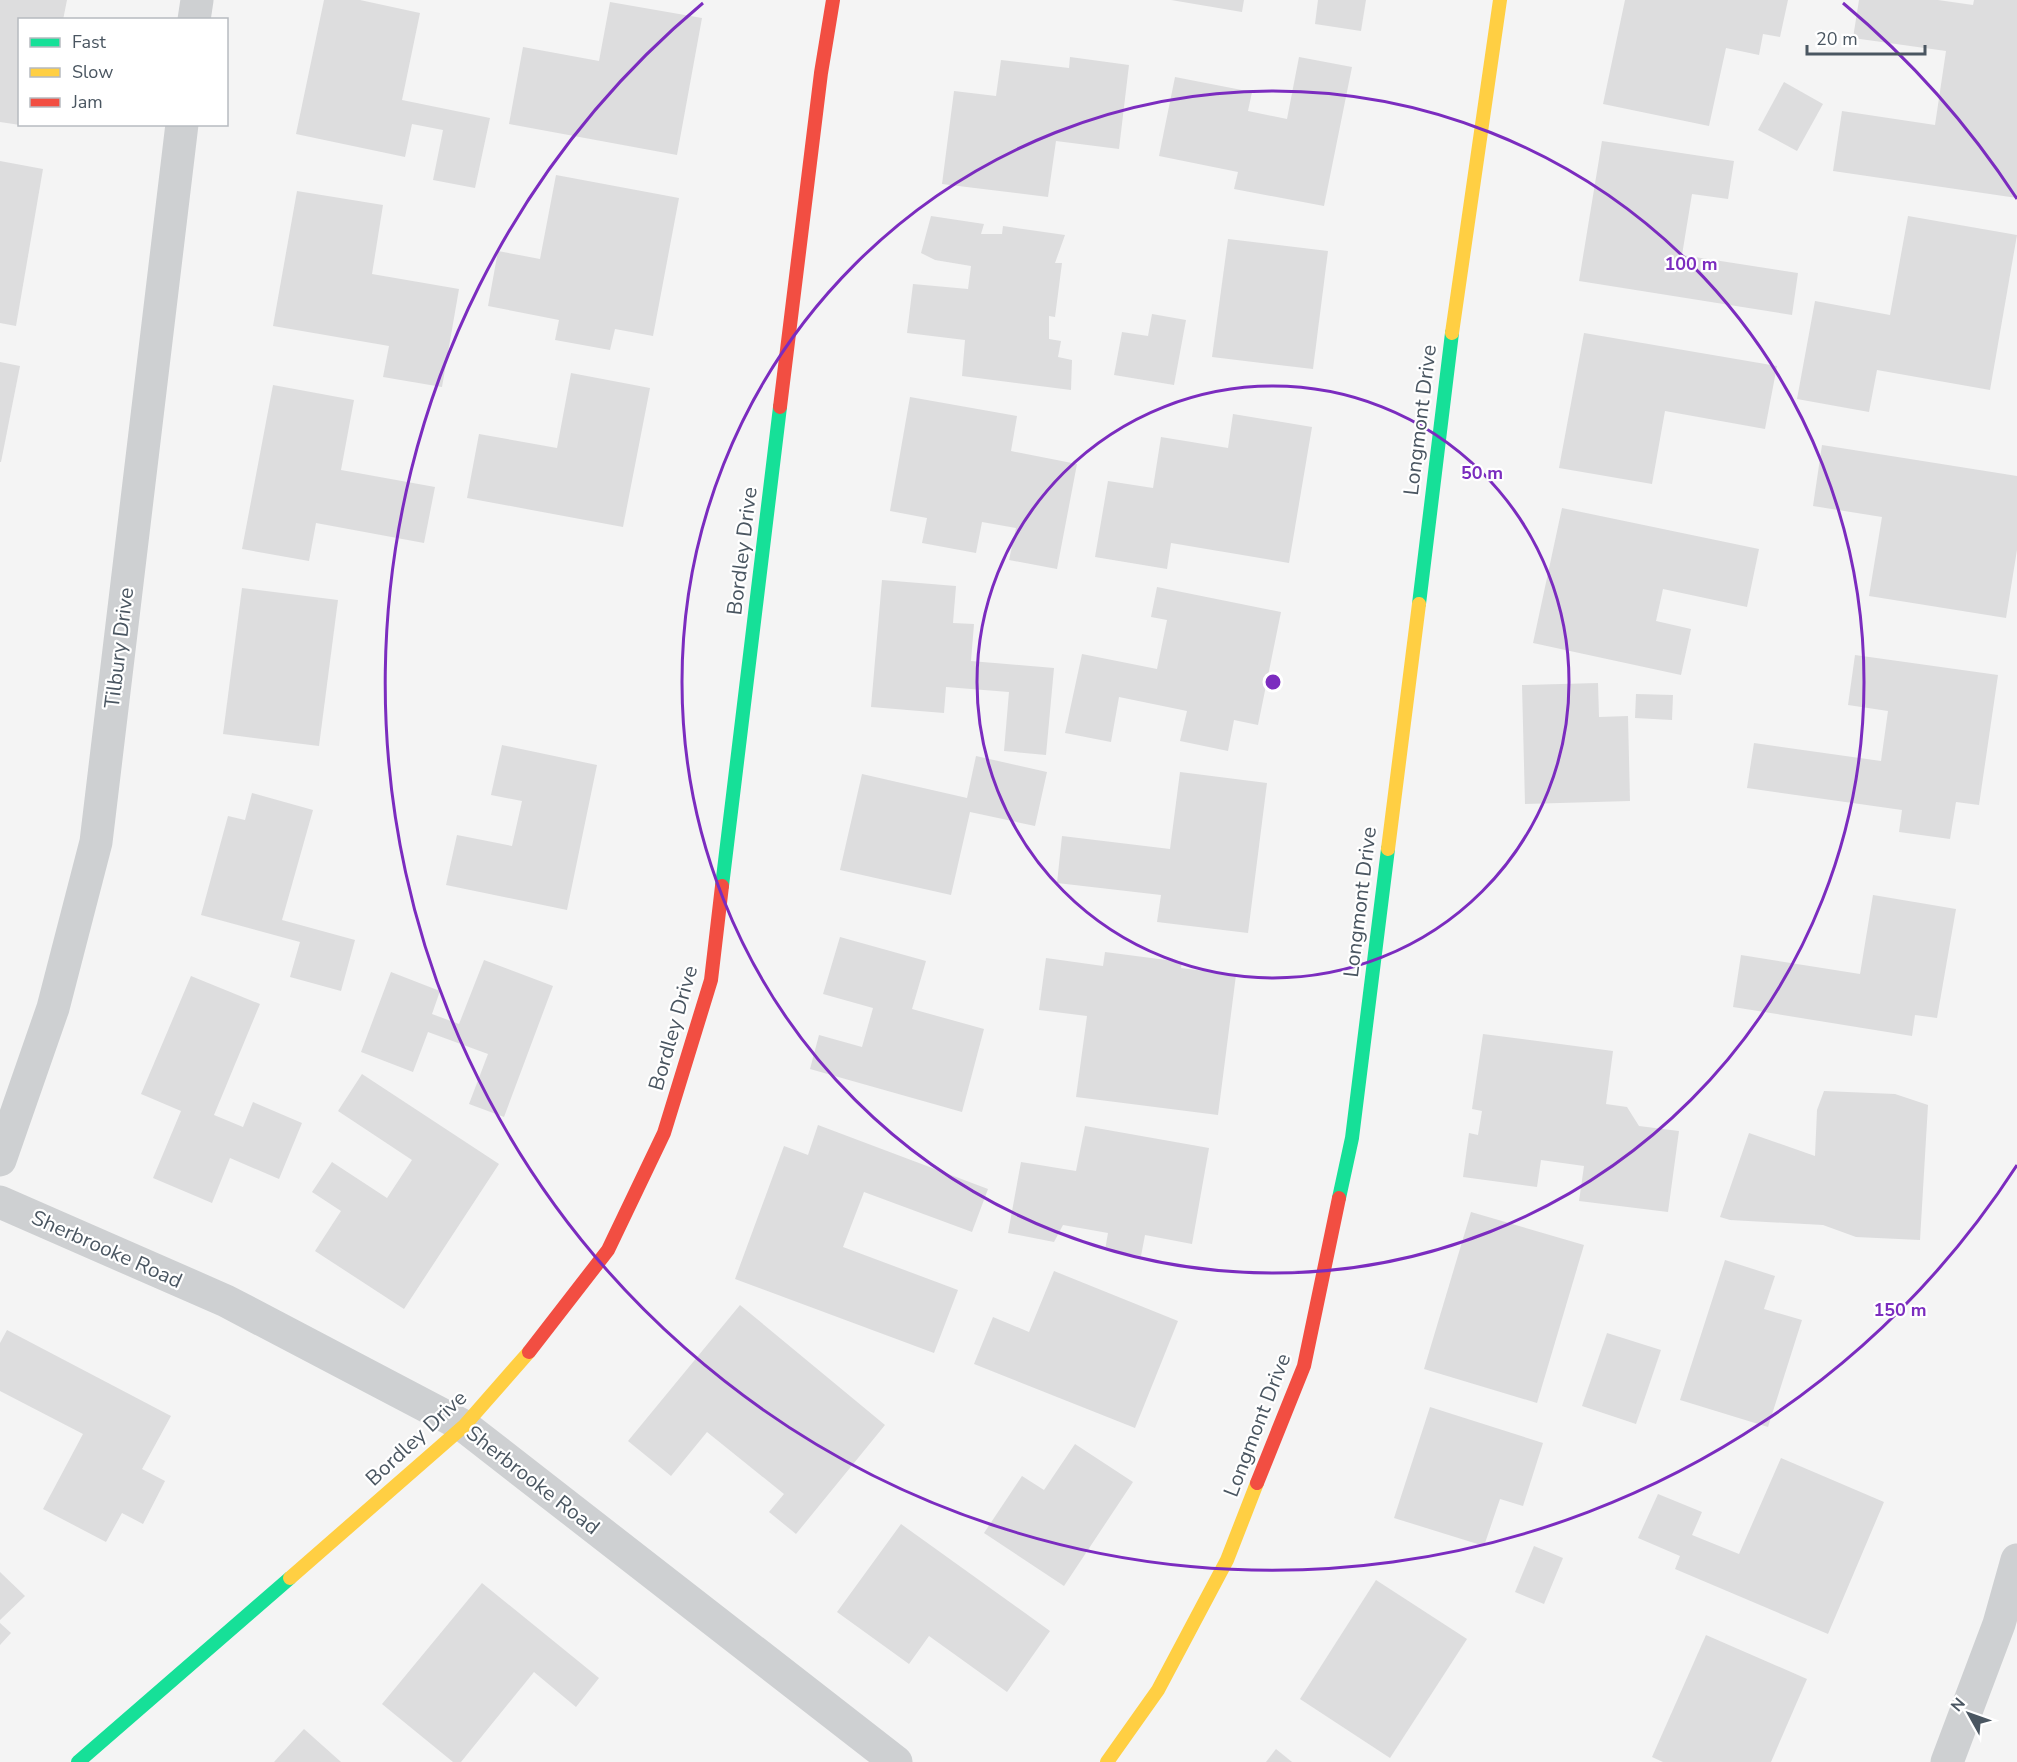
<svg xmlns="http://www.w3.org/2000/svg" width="2017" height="1762" font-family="'Nunito Sans',sans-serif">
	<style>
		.building { fill: #ddddde }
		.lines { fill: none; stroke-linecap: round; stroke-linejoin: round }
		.street { stroke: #ced0d2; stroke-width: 33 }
		.fast { stroke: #16e098; stroke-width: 14 }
		.slow { stroke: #ffcf43; stroke-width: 14 }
		.jam { stroke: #f24e42; stroke-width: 14 }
		.ring { fill: none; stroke: #7b2cbf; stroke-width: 3 }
		.labels { text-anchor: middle; stroke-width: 4.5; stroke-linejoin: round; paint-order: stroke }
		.street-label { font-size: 21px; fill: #4a5661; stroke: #fff }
		.centre { fill: #7b2cbf; stroke: #fff; stroke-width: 3 }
		.ring-label { font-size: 18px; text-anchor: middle; font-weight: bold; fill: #7b2cbf; stroke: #fff; stroke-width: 4.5; stroke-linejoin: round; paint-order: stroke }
	</style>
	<rect width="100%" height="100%" fill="#f4f4f4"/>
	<!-- building -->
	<g class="building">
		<path d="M0 0H67L63 20H20V125L0 122Z"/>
		<path d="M324 0H360L420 13 402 100 490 118 475 188 433 180 443 130 412 124 405 157 296 134Z"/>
		<path d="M1171 0H1244L1242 12Z"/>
		<path d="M1318 0H1366L1361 31 1315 24Z"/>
		<path d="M1625 0H1788L1780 37 1763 34 1759 55 1726 48 1709 126 1603 104Z"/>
		<path d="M1859 0H1938L1973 5 1974 0H2017V198L1833 171 1842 111 1935 125 1946 51 1853 38Z"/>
		<path d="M610 2 702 18 677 155 509 124 523 47 599 61Z"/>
		<path d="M1070 57 1129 65 1119 149 1056 141 1048 197 942 184 954 91 996 96 1001 60 1069 68Z"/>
		<path d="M1299 57 1352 67 1324 206 1234 189 1238 172 1159 156 1175 77 1252 92 1248 111 1287 119Z"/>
		<path d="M1784 82 1823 104 1797 151 1758 130Z"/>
		<path d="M1602 141 1734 161 1728 199 1692 194 1682 255 1798 273 1792 315 1579 281Z"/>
		<path d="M0 161 43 169 16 326 0 323Z"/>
		<path d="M556 175 679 198 653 336 615 329 610 350 555 340 559 320 488 306 498 251 540 259Z"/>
		<path d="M297 191 383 205 372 274 459 289 442 387 383 377 389 346 273 326Z"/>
		<path d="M931 216 984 224 981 234H1002L1003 226 1065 235 1055 263H1062L1055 317 1049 316V339L1061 341 1058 357 1072 360 1071 390 962 376 965 340 907 333 913 284 968 289 971 266 935 260 921 253Z"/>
		<path d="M1908 216 2017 235 1990 390 1877 370 1869 412 1797 399 1815 301 1890 315Z"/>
		<path d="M1228 239 1328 251 1313 369 1212 357Z"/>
		<path d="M1152 314 1186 320 1174 385 1114 375 1122 332 1148 336Z"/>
		<path d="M1584 333 1777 366 1765 429 1665 411 1652 484 1559 468Z"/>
		<path d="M0 362 20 366 1 462H0Z"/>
		<path d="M571 373 650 388 623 527 467 498 479 434 557 448Z"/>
		<path d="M273 385 354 400 341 470 435 487 424 543 316 523 309 561 242 549Z"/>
		<path d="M910 397 1017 416 1011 451 1077 464 1057 569 1009 560 1016 528 982 522 976 553 922 543 927 518 890 511Z"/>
		<path d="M1233 414 1312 427 1289 563 1171 543 1167 569 1095 557 1108 481 1153 488 1161 437 1228 448Z"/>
		<path d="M1822 445 2017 476V550L2006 618 1869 596 1882 517 1813 506Z"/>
		<path d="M1562 508 1759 549 1747 607 1663 589 1656 621 1691 629 1681 675 1533 643Z"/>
		<path d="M882 580 956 586 953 623 974 624 971 661 1054 668 1046 755 1004 751 1009 692 946 687 944 713 871 707Z"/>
		<path d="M1157 587 1281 612 1258 725 1234 720 1228 751 1180 741 1187 711 1119 697 1111 742 1065 733 1082 654 1157 669 1167 620 1151 617Z"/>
		<path d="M242 588 338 600 319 746 223 734Z"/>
		<path d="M1855 655 1998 675 1979 805 1956 802 1950 839 1899 832 1902 810 1747 788 1754 743 1881 761 1888 711 1848 705Z"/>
		<path d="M1598 683 1599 717 1628 716 1630 801 1525 804 1522 685Z"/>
		<path d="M1636 694 1673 695 1672 720 1635 718Z"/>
		<path d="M502 745 597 765 567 910 446 885 457 835 512 846 522 801 491 795Z"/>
		<path d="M976 756 1047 772 1035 826 970 812 951 895 840 870 862 774 967 798Z"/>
		<path d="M1180 772 1267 783 1248 933 1157 922 1161 895 1057 883 1062 836 1170 849Z"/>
		<path d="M252 793 313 810 282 920 355 940 341 991 290 977 300 942 201 915 228 816 245 820Z"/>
		<path d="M1873 895 1956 909 1937 1018 1915 1015 1912 1036 1733 1007 1741 955 1860 974Z"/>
		<path d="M840 937 926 961 912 1009 984 1029 962 1112 810 1069 819 1035 862 1047 873 1008 823 994Z"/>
		<path d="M1105 952 1182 962 1181 968 1236 975 1218 1115 1076 1097 1087 1016 1039 1010 1046 958 1103 966Z"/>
		<path d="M484 960 553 986 504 1117 469 1104 488 1054 428 1032 413 1072 361 1052 391 972 440 991 432 1014 459 1024Z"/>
		<path d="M191 976 260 1004 214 1115 243 1127 253 1102 302 1123 279 1179 230 1158 212 1203 153 1178 181 1111 141 1094Z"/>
		<path d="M1483 1034 1613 1051 1606 1104 1627 1107 1639 1126 1679 1131 1668 1212 1579 1201 1584 1166 1541 1160 1537 1187 1463 1177 1469 1133 1478 1135 1482 1111 1472 1109Z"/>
		<path d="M362 1074 499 1164 404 1309 315 1251 341 1211 312 1192 332 1162 387 1198 412 1160 338 1111Z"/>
		<path d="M1824 1091 1895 1094 1928 1105 1920 1240 1856 1237 1823 1225 1730 1220 1720 1217 1749 1133 1815 1156 1817 1110Z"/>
		<path d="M818 1125 988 1189 972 1232 864 1192 843 1247 958 1290 934 1353 735 1279 784 1146 808 1155Z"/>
		<path d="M1085 1126 1209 1148 1192 1244 1145 1235 1141 1256 1105 1250 1108 1233 1063 1225 1054 1242 1008 1233 1021 1162 1076 1171Z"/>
		<path d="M1471 1212 1584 1245 1537 1403 1424 1369Z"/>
		<path d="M1725 1260 1775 1276 1764 1309 1802 1320 1768 1427 1680 1400Z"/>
		<path d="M1054 1271 1178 1321 1135 1428 974 1364 993 1317 1029 1332Z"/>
		<path d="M740 1305 885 1425 796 1534 769 1512 784 1494 707 1432 671 1476 628 1441Z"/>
		<path d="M7 1330 171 1416 142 1469 165 1481 143 1524 122 1513 106 1542 43 1509 83 1434 0 1391V1343Z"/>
		<path d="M1607 1333 1661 1350 1636 1424 1582 1406Z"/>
		<path d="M1430 1407 1543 1443 1523 1506 1500 1499 1484 1546 1394 1518Z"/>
		<path d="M1075 1444 1133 1482 1064 1586 984 1533 1022 1476 1044 1490Z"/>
		<path d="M1781 1458 1884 1502 1828 1634 1675 1569 1680 1556 1638 1538 1658 1494 1702 1512 1692 1535 1739 1554Z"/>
		<path d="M901 1524 1050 1631 1007 1692 929 1636 909 1664 837 1612Z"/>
		<path d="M1534 1546 1563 1558 1544 1604 1515 1592Z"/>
		<path d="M0 1572 25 1596 0 1620Z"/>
		<path d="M1376 1580 1467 1639 1390 1758 1300 1699Z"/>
		<path d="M482 1583 599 1678 576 1707 534 1672 461 1762H453L382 1704Z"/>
		<path d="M0 1623 11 1633 0 1645Z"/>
		<path d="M1706 1635 1807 1679 1771 1762H1663L1652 1757Z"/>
		<path d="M304 1729 341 1762H274Z"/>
		<path d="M1276 1749 1292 1762H1266Z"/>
	</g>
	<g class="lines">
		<!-- street -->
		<g class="street">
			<path d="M194 20 197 0"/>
			<path d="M0 1160 53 1008 96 842 182 124"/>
			<path d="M0 1202 226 1301 464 1426 896 1762"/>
			<path d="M1947 1762 1999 1624 2017 1560"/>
		</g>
		<!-- fast -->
		<g class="fast">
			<path d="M1419 604 1452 333"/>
			<path d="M722 886 780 407"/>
			<path d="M1339 1198 1352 1138 1388 849"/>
			<path d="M78 1762 290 1578"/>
		</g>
		<!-- slow -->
		<g class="slow">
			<path d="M1452 333 1500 0"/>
			<path d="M1388 849 1419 604"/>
			<path d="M290 1578 464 1426 529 1352"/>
			<path d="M1107 1762 1158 1690 1227 1560 1257 1483"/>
		</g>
		<!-- jam -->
		<g class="jam">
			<path d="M780 407 821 73 833 0"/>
			<path d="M529 1352 608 1250 664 1133 711 980 722 886"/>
			<path d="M1257 1483 1304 1366 1339 1198"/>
		</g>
	</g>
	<!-- distance rings -->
	<g class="ring">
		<circle cx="1273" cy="682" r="296"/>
		<circle cx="1273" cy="682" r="591"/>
		<path d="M2017 1165A887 887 0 1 1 703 3M1843 3A887 887 0 0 1 2017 199"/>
	</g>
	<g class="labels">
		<!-- street labels -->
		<g class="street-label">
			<text transform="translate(1420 420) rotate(-83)" y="7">Longmont Drive</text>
			<text transform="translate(742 551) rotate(-83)" y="7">Bordley Drive</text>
			<text transform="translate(119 648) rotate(-83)" y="7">Tilbury Drive</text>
			<text transform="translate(1360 902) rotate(-83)" y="7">Longmont Drive</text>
			<text transform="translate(673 1028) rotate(-74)" y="7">Bordley Drive</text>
			<text transform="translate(107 1249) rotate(24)" y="7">Sherbrooke Road</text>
			<text transform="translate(1257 1425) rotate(-69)" y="7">Longmont Drive</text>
			<text transform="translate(416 1438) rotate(-43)" y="7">Bordley Drive</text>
			<text transform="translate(533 1480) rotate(38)" y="7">Sherbrooke Road</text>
		</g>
	</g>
	<circle cx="1273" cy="682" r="9" class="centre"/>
	<g class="ring-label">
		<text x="1691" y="270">100 m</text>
		<text x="1482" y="479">50 m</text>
		<text x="1900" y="1316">150 m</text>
	</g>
	<!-- legend -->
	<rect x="18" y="18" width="210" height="108" fill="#ffffff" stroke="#b7bbc0" stroke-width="1.5"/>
	<rect x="30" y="38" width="30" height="9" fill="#16e098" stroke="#b7bbc0" stroke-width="1.5"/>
	<text x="72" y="48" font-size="18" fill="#4a5661">Fast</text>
	<rect x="30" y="68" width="30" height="9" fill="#ffcf43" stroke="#b7bbc0" stroke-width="1.5"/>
	<text x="72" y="78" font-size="18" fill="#4a5661">Slow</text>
	<rect x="30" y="98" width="30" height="9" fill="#f24e42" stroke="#b7bbc0" stroke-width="1.5"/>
	<text x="72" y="108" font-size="18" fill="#4a5661">Jam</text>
	<!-- north arrow -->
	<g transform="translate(1969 1714) rotate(310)" stroke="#ffffff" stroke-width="4.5" paint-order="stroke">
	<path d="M0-4.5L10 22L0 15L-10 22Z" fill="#4a5661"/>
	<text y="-9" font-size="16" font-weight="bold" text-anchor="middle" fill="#4a5661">N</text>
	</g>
	<!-- scale -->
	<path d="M1807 45v9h118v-9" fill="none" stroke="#4a5661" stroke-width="3"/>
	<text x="1816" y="45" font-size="18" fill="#4a5661" stroke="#ffffff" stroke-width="4.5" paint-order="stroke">20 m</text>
</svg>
